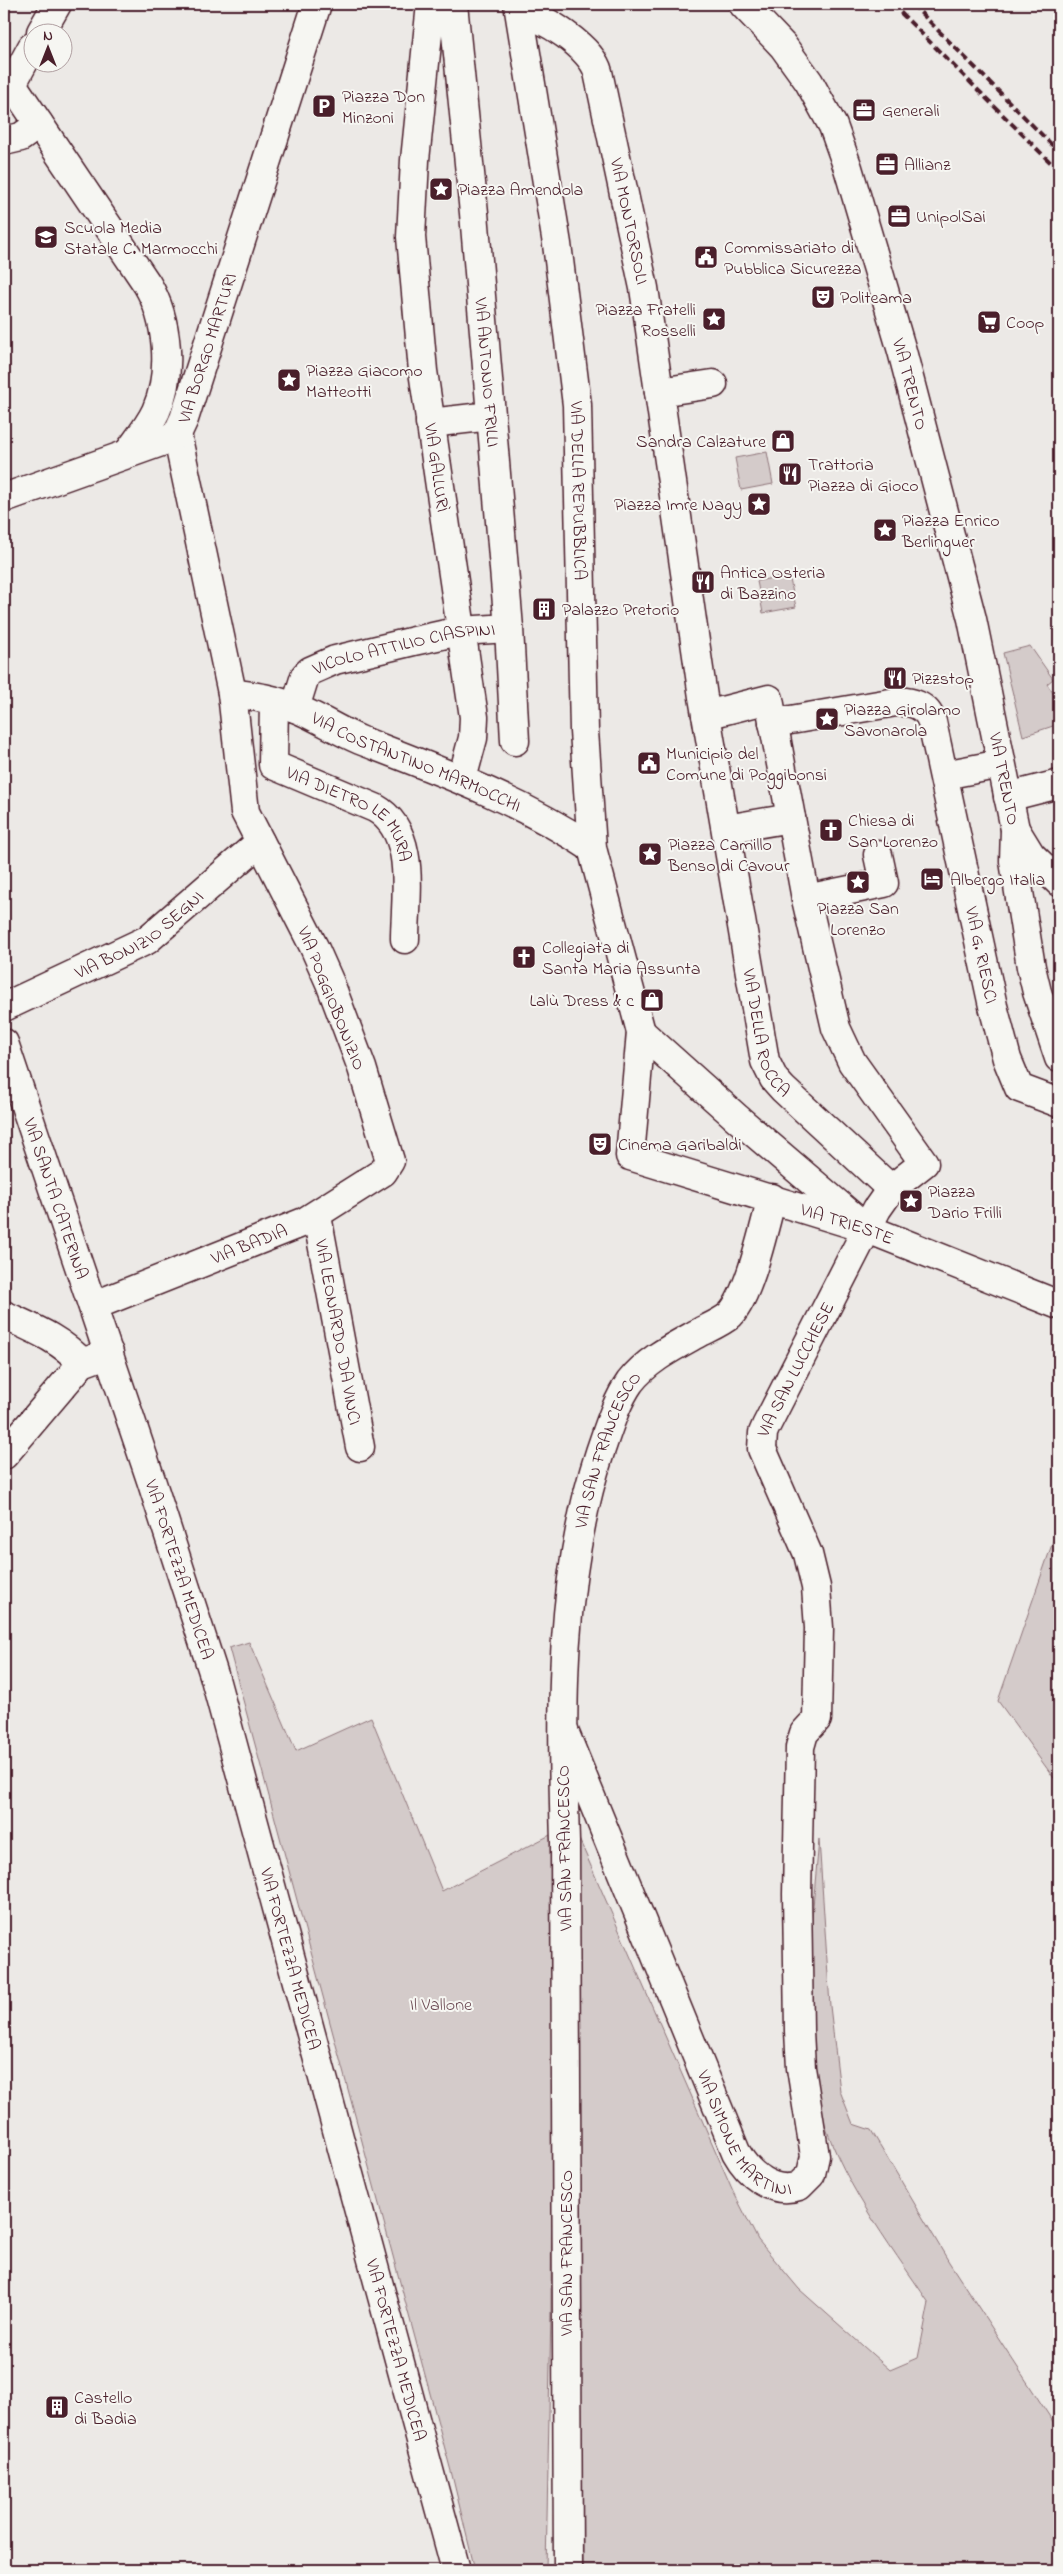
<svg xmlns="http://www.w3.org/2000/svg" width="1063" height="2574" font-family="'Indie Flower',sans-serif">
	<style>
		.green { fill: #d4cbca; stroke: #8f757a }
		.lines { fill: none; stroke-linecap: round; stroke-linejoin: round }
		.minor-casing { stroke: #4a1f2b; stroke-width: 31 }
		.major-casing { stroke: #4a1f2b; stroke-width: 31 }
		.minor { stroke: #f6f6f2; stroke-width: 28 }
		.major { stroke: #f6f6f2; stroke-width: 28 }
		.rail { stroke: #4a1f2b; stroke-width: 4; stroke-dasharray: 8 4; stroke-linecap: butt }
		.labels { text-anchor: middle; stroke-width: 4; stroke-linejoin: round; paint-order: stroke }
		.poi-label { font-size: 18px; fill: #4a1f2b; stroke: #f6f6f2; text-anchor: start }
		.street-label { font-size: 18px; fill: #4a1f2b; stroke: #f6f6f2 }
		.park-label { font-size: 18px; fill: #6c4a53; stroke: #f6f6f2 }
	</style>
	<rect width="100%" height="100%" fill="#ece9e6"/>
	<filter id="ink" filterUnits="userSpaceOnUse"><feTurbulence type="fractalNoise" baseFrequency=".02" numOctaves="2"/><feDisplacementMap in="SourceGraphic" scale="10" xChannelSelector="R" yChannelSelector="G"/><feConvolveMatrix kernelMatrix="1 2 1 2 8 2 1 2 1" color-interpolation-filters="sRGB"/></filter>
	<g filter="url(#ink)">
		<!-- green -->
		<g class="green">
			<path d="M767 452 773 484 741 490 735 458Z"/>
			<path d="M789 575 796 607 763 613 757 581Z"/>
			<path d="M1030 646 1053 679 1047 684 1059 702V724L1023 736 1003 653Z"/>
			<path d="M1059 1524V1785L998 1701Z"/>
			<path d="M249 1642 296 1751 371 1717 442 1891 554 1833 551 2310 546 2570H475L452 2475 229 1648Z"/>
			<path d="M576 1832 733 2191 758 2240 799 2289 890 2370 918 2358 929 2303C889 2243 836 2175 819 2104 799 2022 812 1923 819 1839L830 2006 840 2091 853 2124 871 2130 949 2262 1059 2431V2570H583Z"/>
		</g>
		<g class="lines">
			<!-- minor casing -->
			<g class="minor-casing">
				<g id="minor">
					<path id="s1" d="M431 4 415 160 411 237 423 371 474 717 473 738 462 779"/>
					<path id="s2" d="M453 4 474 213 509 628 515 741"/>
					<path id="s3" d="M518 4 557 244 577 405 584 731 592 848 641 1032 630 1156 868 1229 1059 1305"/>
					<path id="s4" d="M520 12C543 16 592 48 598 72L644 288 703 697 765 1061 774 1079 783 1089 891 1189"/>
					<path d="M41 32 57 4"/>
					<path d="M4 72 147 284C168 319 173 373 156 411 149 426 138 439 128 453"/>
					<path d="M12 84 32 47"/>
					<path d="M4 141 21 137 39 124"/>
					<path d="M659 392 713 384"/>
					<path d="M430 423 491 416"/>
					<path id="s5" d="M232 693C254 696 275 699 295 708 318 717 338 731 360 740 440 771 520 800 592 848"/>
					<path id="s6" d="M274 701 273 765 375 808C418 832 405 898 405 939"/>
					<path id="s7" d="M295 708 305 676 310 671 335 660 414 641 460 631 509 628"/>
					<path id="s8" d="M773 723 896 702C911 701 927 705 932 722L993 1006 1007 1059 1019 1088 1059 1103"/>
					<path d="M944 775 1001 764"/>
					<path d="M1008 797 1059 784"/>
					<path d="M726 829 791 818"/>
					<path d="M806 899 884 883 878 855"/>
					<path id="s9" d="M4 1007 147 940 260 842"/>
					<path d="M641 1032 737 1118 853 1217"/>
					<path id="s10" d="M317 1216 360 1447"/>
					<path id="s11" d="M93 1306 304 1222 383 1172 390 1161 362 1068 330 983 314 947 245 812 232 693 177 434"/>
					<path d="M4 1315C32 1328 61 1339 82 1363"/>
					<path d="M4 1455 82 1363 109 1353"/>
					<path id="s12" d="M564 1731 736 2152C748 2174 772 2195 799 2186L811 2174 815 2156 801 2068 799 2031 797 1894 800 1747 804 1733 817 1719 819 1628 816 1587 808 1554 762 1449 763 1433 766 1426 877 1209 891 1189 924 1163 852 1062 836 1028 806 899 769 699 706 715"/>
					<path id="s13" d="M568 2570 565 1842C561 1711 559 1577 600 1452 608 1429 616 1402 630 1382 648 1359 675 1346 700 1332 710 1327 722 1322 730 1315 750 1294 764 1227 772 1198"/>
				</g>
			</g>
			<!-- major casing -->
			<g class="major-casing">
				<g id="major">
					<path id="s14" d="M743 4 783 46 809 82 833 126 848 168 902 351 972 619 1015 829 1014 861 1031 967 1037 992 1059 1058"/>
					<path id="s15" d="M4 498 164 441 177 434 184 419 317 4"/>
					<path d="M1015 829 1031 855 1059 882"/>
					<path id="s16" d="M4 1043 151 1480 214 1675 456 2570"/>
				</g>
			</g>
			<!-- minor -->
			<use href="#minor" class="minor"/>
			<!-- major -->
			<use href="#major" class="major"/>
			<!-- rail -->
			<g class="rail">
				<path d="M892 4 1059 171"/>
				<path d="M912 4 1059 152"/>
			</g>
		</g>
	</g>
	<!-- icons -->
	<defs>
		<g id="parking-square" transform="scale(1.25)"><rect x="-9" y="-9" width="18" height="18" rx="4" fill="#4a1f2b" stroke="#f6f6f2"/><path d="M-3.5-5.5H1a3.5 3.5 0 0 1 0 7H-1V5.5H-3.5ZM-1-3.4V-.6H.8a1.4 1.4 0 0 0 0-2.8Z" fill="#fff"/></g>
		<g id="office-square" transform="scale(1.25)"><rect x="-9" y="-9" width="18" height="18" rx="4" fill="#4a1f2b" stroke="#f6f6f2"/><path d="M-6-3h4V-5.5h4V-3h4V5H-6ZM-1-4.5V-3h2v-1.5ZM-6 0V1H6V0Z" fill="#fff"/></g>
		<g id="sight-square" transform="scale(1.25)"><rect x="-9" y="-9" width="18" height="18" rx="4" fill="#4a1f2b" stroke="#f6f6f2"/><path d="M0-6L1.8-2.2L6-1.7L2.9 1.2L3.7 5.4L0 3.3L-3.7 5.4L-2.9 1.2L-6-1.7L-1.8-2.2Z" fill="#fff"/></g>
		<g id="school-square" transform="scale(1.25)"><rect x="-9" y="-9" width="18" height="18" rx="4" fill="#4a1f2b" stroke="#f6f6f2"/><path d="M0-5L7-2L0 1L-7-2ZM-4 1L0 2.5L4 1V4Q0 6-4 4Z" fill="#fff"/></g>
		<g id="civic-square" transform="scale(1.25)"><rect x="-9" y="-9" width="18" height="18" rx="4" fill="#4a1f2b" stroke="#f6f6f2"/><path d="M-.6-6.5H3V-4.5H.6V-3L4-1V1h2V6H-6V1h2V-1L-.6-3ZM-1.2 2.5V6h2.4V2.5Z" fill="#fff"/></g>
		<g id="theatre-square" transform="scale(1.25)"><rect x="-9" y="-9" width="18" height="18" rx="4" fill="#4a1f2b" stroke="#f6f6f2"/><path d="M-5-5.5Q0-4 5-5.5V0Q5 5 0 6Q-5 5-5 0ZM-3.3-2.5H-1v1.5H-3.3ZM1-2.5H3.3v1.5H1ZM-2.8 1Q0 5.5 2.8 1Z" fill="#fff"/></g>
		<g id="supermarket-square" transform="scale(1.25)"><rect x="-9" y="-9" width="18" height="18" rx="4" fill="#4a1f2b" stroke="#f6f6f2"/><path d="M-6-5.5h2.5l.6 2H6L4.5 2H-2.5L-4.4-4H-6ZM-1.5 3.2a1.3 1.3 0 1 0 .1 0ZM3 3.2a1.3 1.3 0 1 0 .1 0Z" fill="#fff"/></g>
		<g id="shop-square" transform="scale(1.25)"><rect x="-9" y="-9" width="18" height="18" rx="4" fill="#4a1f2b" stroke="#f6f6f2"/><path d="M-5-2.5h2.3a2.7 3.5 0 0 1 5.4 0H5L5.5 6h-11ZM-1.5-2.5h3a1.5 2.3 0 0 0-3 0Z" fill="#fff"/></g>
		<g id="restaurant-square" transform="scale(1.25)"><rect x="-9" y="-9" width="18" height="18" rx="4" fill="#4a1f2b" stroke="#f6f6f2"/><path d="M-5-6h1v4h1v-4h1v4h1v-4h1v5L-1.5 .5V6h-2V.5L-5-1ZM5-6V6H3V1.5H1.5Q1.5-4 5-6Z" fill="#fff"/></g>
		<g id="building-square" transform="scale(1.25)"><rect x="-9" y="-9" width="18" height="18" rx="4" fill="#4a1f2b" stroke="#f6f6f2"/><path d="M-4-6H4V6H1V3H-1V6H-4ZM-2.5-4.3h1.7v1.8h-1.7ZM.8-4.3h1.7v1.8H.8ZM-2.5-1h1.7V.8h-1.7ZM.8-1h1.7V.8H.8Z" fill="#fff"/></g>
		<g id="church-square" transform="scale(1.25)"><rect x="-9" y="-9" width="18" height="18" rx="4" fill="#4a1f2b" stroke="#f6f6f2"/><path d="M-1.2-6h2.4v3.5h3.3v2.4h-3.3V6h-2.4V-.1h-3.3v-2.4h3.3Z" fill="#fff"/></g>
		<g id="hotel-square" transform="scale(1.25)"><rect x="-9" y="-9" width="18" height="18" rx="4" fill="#4a1f2b" stroke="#f6f6f2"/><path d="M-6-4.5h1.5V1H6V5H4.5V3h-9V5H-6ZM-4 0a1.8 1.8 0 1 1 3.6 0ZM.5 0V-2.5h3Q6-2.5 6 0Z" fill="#fff"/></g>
	</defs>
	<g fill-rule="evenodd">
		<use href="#parking-square" x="324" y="106"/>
		<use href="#office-square" x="864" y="110"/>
		<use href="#office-square" x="887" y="164"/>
		<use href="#sight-square" x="441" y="189"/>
		<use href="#office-square" x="899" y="216"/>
		<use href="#school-square" x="46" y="237"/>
		<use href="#civic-square" x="706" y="257"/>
		<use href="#theatre-square" x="823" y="297"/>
		<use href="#sight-square" x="714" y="319"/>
		<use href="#supermarket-square" x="989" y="322"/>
		<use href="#sight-square" x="289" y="380"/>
		<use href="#shop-square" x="783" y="441"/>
		<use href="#restaurant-square" x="790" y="474"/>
		<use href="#sight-square" x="759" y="504"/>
		<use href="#sight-square" x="885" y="530"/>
		<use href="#restaurant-square" x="703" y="582"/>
		<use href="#building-square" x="544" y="609"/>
		<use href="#restaurant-square" x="895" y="678"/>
		<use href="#sight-square" x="827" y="719"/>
		<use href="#civic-square" x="649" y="763"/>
		<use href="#church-square" x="831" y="830"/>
		<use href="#sight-square" x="650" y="854"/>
		<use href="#hotel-square" x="932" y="879"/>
		<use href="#sight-square" x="858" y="882"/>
		<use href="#church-square" x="524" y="957"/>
		<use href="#shop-square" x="652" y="1000"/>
		<use href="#theatre-square" x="600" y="1144"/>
		<use href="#sight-square" x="911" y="1201"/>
		<use href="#building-square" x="57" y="2407"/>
	</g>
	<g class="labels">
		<!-- poi labels -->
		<g class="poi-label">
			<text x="342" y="102">Piazza Don<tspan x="342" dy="21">Minzoni</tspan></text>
			<text x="882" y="116">Generali</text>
			<text x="904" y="170">Allianz</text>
			<text x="458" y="195">Piazza Amendola</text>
			<text x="916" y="222">UnipolSai</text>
			<text x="64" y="233">Scuola Media<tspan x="64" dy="21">Statale C. Marmocchi</tspan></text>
			<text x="724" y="253">Commissariato di<tspan x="724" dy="21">Pubblica Sicurezza</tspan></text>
			<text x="840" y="303">Politeama</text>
			<text x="696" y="315" text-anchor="end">Piazza Fratelli<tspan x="696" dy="21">Rosselli</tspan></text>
			<text x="1006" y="328">Coop</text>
			<text x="306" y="376">Piazza Giacomo<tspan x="306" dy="21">Matteotti</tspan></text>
			<text x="766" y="447" text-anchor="end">Sandra Calzature</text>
			<text x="808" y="470">Trattoria<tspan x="808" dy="21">Piazza di Gioco</tspan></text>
			<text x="742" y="510" text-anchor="end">Piazza Imre Nagy</text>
			<text x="902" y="526">Piazza Enrico<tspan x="902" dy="21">Berlinguer</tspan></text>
			<text x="720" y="578">Antica Osteria<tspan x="720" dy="21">di Bazzino</tspan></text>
			<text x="562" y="615">Palazzo Pretorio</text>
			<text x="912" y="684">Pizzstop</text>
			<text x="844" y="715">Piazza Girolamo<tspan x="844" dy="21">Savonarola</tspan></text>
			<text x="666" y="759">Municipio del<tspan x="666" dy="21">Comune di Poggibonsi</tspan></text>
			<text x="848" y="826">Chiesa di<tspan x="848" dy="21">San Lorenzo</tspan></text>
			<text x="668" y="850">Piazza Camillo<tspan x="668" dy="21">Benso di Cavour</tspan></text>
			<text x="950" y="885">Albergo Italia</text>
			<text x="858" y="914" text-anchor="middle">Piazza San<tspan x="858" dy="21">Lorenzo</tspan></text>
			<text x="542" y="953">Collegiata di<tspan x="542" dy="21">Santa Maria Assunta</tspan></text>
			<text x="634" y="1006" text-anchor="end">Lalù Dress &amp; c</text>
			<text x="618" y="1150">Cinema Garibaldi</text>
			<text x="928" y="1197">Piazza<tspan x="928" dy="21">Dario Frilli</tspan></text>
			<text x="74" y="2403">Castello<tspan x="74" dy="21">di Badia</tspan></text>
		</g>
		<!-- street labels -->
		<g class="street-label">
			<text dy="6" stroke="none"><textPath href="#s4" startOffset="254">VIA MONTORSOLI</textPath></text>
			<text dy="6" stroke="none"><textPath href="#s15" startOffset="276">VIA BORGO MARTURI</textPath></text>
			<text dy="6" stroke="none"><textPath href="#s2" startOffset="370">VIA ANTONIO FRILLI</textPath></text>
			<text dy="6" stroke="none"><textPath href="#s14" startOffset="422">VIA TRENTO</textPath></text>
			<text dy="6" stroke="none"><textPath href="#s1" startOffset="466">VIA GALLURÌ</textPath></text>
			<text dy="6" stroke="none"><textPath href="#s3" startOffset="491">VIA DELLA REPUBBLICA</textPath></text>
			<text dy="6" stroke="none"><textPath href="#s7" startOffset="138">VICOLO ATTILIO CIASPINI</textPath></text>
			<text dy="6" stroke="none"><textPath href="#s5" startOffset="198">VIA COSTANTINO MARMOCCHI</textPath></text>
			<text dy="6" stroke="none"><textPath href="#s14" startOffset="828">VIA TRENTO</textPath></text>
			<text dy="6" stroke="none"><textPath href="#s6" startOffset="159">VIA DIETRO LE MURA</textPath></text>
			<text dy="6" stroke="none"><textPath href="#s9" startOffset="154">VIA BONIZIO SEGNI</textPath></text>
			<text dy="6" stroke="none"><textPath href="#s8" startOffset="408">VIA G. RIESCI</textPath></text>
			<text transform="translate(332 998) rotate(68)" y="6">VIA POGGIOBONIZIO</text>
			<text dy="6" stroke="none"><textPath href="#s4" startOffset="1078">VIA DELLA ROCCA</textPath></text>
			<text dy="6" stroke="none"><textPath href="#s16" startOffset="164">VIA SANTA CATERINA</textPath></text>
			<text dy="6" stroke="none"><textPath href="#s3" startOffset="1391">VIA TRIESTE</textPath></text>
			<text dy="6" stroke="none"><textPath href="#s11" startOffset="168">VIA BADIA</textPath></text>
			<text dy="6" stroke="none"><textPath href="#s10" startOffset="118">VIA LEONARDO DA VINCI</textPath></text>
			<text dy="6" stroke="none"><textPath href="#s12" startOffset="1380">VIA SAN LUCCHESE</textPath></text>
			<text dy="6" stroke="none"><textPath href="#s13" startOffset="1126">VIA SAN FRANCESCO</textPath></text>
			<text dy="6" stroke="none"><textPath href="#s16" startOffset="555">VIA FORTEZZA MEDICEA</textPath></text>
			<text transform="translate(564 1848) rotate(-91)" y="6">VIA SAN FRANCESCO</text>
			<text dy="6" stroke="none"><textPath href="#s16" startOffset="960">VIA FORTEZZA MEDICEA</textPath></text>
			<text dy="6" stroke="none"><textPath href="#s12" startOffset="446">VIA SIMONE MARTINI</textPath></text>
			<text transform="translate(566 2253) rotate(-90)" y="6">VIA SAN FRANCESCO</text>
			<text dy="6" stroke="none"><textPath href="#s16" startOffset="1365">VIA FORTEZZA MEDICEA</textPath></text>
		</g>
		<!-- park labels -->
		<g class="park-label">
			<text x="441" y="2010">Il Vallone</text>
		</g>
	</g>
	<!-- margin -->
	<rect width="1063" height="2574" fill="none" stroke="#f6f6f2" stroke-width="20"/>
	<rect x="10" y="10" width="1043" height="2554" fill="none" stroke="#4a1f2b" stroke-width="2" filter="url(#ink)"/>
	<!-- north arrow -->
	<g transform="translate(48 48)"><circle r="24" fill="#f6f6f2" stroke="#b1a0a2"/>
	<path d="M0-4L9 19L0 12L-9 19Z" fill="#4a1f2b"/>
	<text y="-8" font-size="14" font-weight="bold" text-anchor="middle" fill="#4a1f2b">N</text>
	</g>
</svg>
